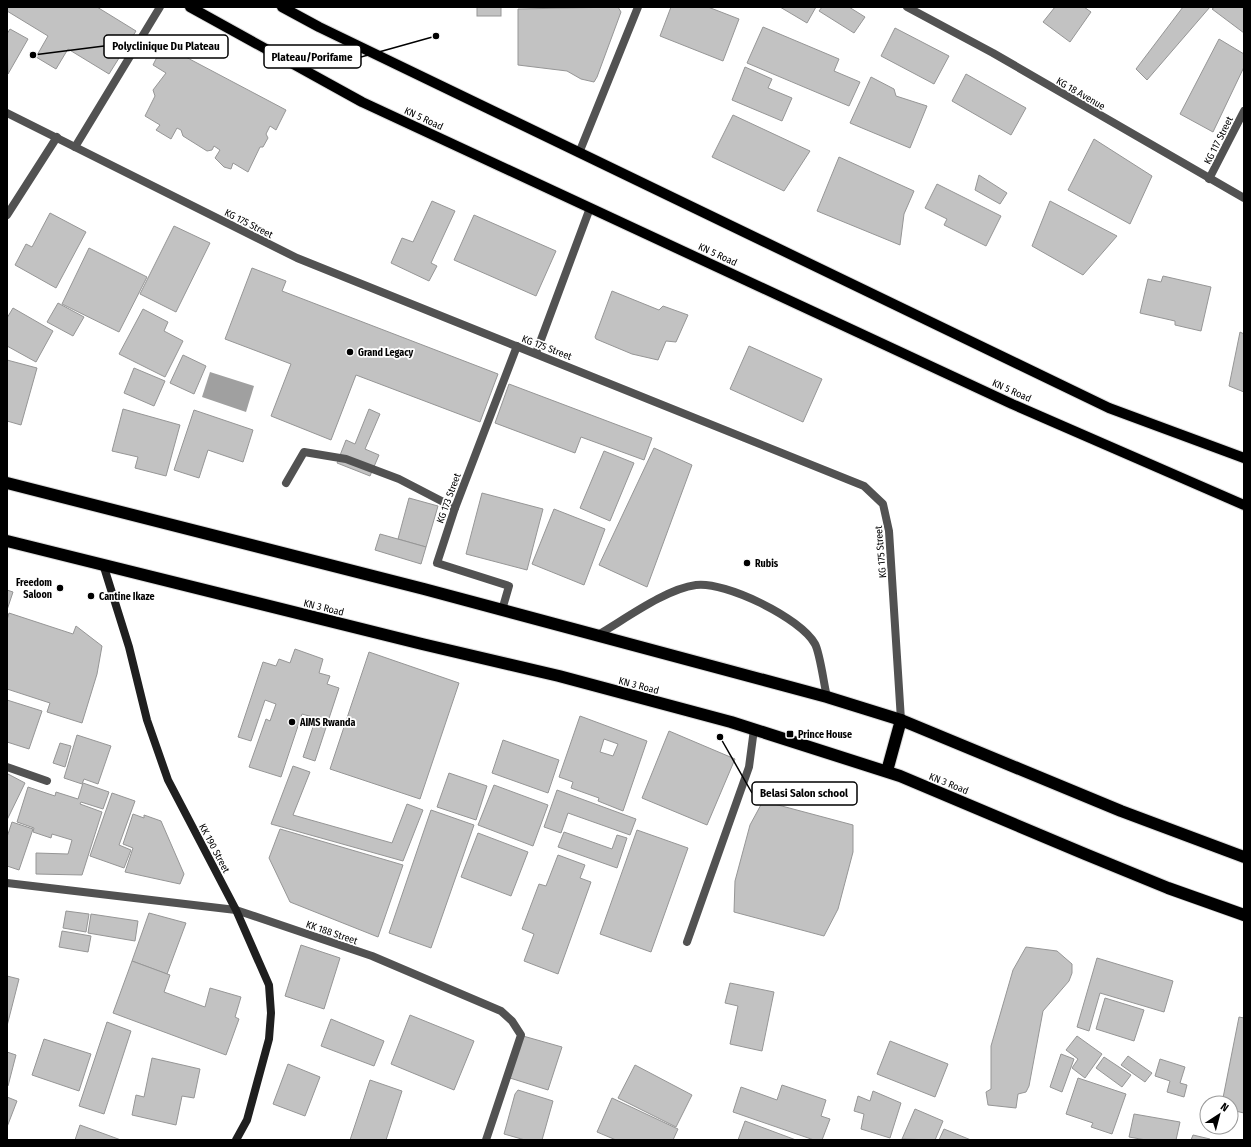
<svg xmlns="http://www.w3.org/2000/svg" width="1251" height="1147" font-family="'Fira Sans Condensed',sans-serif">
	<style>
		.water { fill: #a0a0a0 }
		.building { fill: #c2c2c2; stroke: #969696; fill-rule: evenodd }
		.lines { fill: none; stroke-linecap: round; stroke-linejoin: round }
		.primary-casing { stroke: #dbdbdb; stroke-width: 12 }
		.highway-casing { stroke: #dbdbdb; stroke-width: 14 }
		.lane { stroke: #525252; stroke-width: 8 }
		.street { stroke: #525252; stroke-width: 8 }
		.secondary { stroke: #1f1f1f; stroke-width: 8 }
		.primary { stroke: #000; stroke-width: 10 }
		.highway { stroke: #000; stroke-width: 12 }
		.poi-dot { fill: #000; stroke: #fff; stroke-width: 1.5 }
		.labels { text-anchor: middle; stroke-width: 3.5; stroke-linejoin: round; paint-order: stroke }
		.street-label { font-size: 10px; fill: #000; stroke: #fff }
		.poi-label { font-size: 10px; font-weight: bold; fill: #000; stroke: #fff; text-anchor: start }
		.leader { fill: none; stroke: #000; stroke-width: 1.5 }
		.callout-dot { fill: #000; stroke: #fff; stroke-width: 1.5 }
		.callout { fill: #fff; stroke: #000; stroke-width: 1.5 }
		.callout-label { font-size: 11px; text-anchor: middle; font-weight: bold; fill: #000 }
	</style>
	<rect width="100%" height="100%" fill="#fff"/>
	<!-- water -->
	<path class="water" d="M210 372 254 386 246 412 202 397Z"/>
	<!-- building -->
	<g class="building">
		<path d="M7 7H97L136 31 109 74 68 49 56 69 36 57 48 36 7 11Z"/>
		<rect x="477" y="7" width="24" height="9"/>
		<path d="M618 7 621 12 597 77 594 82 581 79 567 71 518 65V9Z"/>
		<path d="M671 7H708L739 19 723 61 660 36Z"/>
		<path d="M780 7H816L807 23Z"/>
		<path d="M822 7H849L865 17 854 33 819 11Z"/>
		<path d="M1055 7H1084L1091 12 1070 42 1043 22Z"/>
		<path d="M1183 7H1210L1147 80 1136 69Z"/>
		<path d="M1215 7H1244V33L1212 9Z"/>
		<path d="M763 27 839 59 834 71 860 82 849 106 747 63Z"/>
		<path d="M895 28 949 56 934 84 881 56Z"/>
		<path d="M10 29 28 39 8 74 7 34Z"/>
		<path d="M1219 39 1244 54V67L1213 132 1180 114Z"/>
		<path d="M163 45 286 110 276 130 270 126 266 134 268 138 263 147H260L248 172 233 163 231 169 224 167 215 158 220 150 214 146 212 150 207 151 183 136 181 130 177 128 171 139 156 130 160 125 145 116 155 96 153 90 166 73 153 65Z"/>
		<path d="M745 67 772 79 768 88 792 98 782 121 732 100Z"/>
		<path d="M966 74 1026 108 1011 135 952 101Z"/>
		<path d="M871 77 894 89 896 96 927 106 910 148 850 123Z"/>
		<path d="M733 115 810 151 784 191 712 157Z"/>
		<path d="M1094 139 1152 176 1130 224 1068 190Z"/>
		<path d="M839 157 914 191 904 214 900 245 817 211Z"/>
		<path d="M979 175 1007 193 1000 204 975 190Z"/>
		<path d="M937 184 1001 216 986 246 944 225 947 219 925 208Z"/>
		<path d="M432 201 455 211 431 263 437 266 429 281 391 263 402 238 413 242Z"/>
		<path d="M1050 201 1117 236 1083 275 1032 246Z"/>
		<path d="M50 213 86 232 56 288 15 265 26 244 32 247Z"/>
		<path d="M474 215 556 251 536 296 454 260Z"/>
		<path d="M174 226 210 243 176 312 140 294Z"/>
		<path d="M89 248 147 277 119 332 62 304Z"/>
		<path d="M252 268 286 281 282 291 498 374 480 422 356 375 331 440 271 416 291 364 225 339Z"/>
		<path d="M1163 276 1211 287 1201 331 1175 325V321L1140 313 1148 279 1161 282Z"/>
		<path d="M612 291 659 310 663 306 688 315 676 342 666 341 658 360 632 354 596 339 595 337Z"/>
		<path d="M58 303 84 317 73 336 47 322Z"/>
		<path d="M13 308 53 331 36 362 7 346V318Z"/>
		<path d="M143 309 168 322 164 331 183 341 165 377 119 354Z"/>
		<path d="M1240 332 1244 334V392L1229 386Z"/>
		<path d="M749 346 822 379 803 422 730 389Z"/>
		<path d="M183 355 206 366 194 394 170 383Z"/>
		<path d="M7 360 37 368 21 425 7 421Z"/>
		<path d="M134 368 165 381 154 406 124 393Z"/>
		<path d="M509 384 652 438 644 460 581 437 575 453 495 423Z"/>
		<path d="M123 409 180 425 166 476 135 468 138 457 112 451Z"/>
		<path d="M369 409 380 414 365 449 379 455 370 476 337 463 346 440 355 444Z"/>
		<path d="M194 410 253 430 243 462 208 450 199 478 174 470Z"/>
		<path d="M654 448 692 465 647 587 599 565Z"/>
		<path d="M604 451 634 463 610 521 580 508Z"/>
		<path d="M482 493 543 509 527 570 466 554Z"/>
		<path d="M409 498 438 506 426 547 398 539Z"/>
		<path d="M554 509 605 529 584 585 532 564Z"/>
		<path d="M380 534 426 547 421 564 375 550Z"/>
		<path d="M7 590 13 592 7 610Z"/>
		<path d="M9 613 73 634 76 626 102 646 97 674 82 723 47 712 50 703 7 689V620Z"/>
		<path d="M295 649 323 659 319 673 330 676 327 684 339 688 315 761 303 757 316 718 302 714 281 777 249 767 266 719 270 721 276 704 265 700 251 741 238 737 263 662 276 666 279 659 290 663Z"/>
		<path d="M369 652 459 683 420 799 330 769Z"/>
		<path d="M7 700 42 711 29 749 7 742Z"/>
		<path d="M580 716 647 741 623 811 598 801 599 798 571 788 573 782 559 777ZM604 739 618 744 613 756 600 752Z"/>
		<path d="M669 731 735 759 707 825 642 798Z"/>
		<path d="M77 735 111 746 98 784 84 779 82 784 64 778Z"/>
		<path d="M503 740 559 760 548 793 492 773Z"/>
		<path d="M60 743 71 746 65 767 53 763Z"/>
		<path d="M293 766 310 772 293 815 392 843 407 804 423 810 403 861 271 824Z"/>
		<path d="M449 773 487 786 476 820 437 807Z"/>
		<path d="M8 774 25 783 7 820V776Z"/>
		<path d="M83 783 109 792 103 809 81 802 80 804 102 812 82 875 36 874V853L68 854 72 840 52 834 51 838 33 832 34 828 17 822 28 787 55 796 56 792 78 799Z"/>
		<path d="M494 785 548 805 533 846 478 825Z"/>
		<path d="M557 790 636 819 630 835 568 813 561 833 544 827Z"/>
		<path d="M112 793 135 801 119 845 131 850 124 868 90 856Z"/>
		<path d="M763 801 853 825V852L838 909 824 936 734 912 735 881 750 825Z"/>
		<path d="M431 810 474 825 431 948 389 933Z"/>
		<path d="M133 814 144 818V815L161 821 184 874 180 884 125 872 133 848 123 844Z"/>
		<path d="M12 822 33 829 19 870 7 866V837Z"/>
		<path d="M280 829 403 865 378 937 290 902 269 858Z"/>
		<path d="M637 830 688 848 651 952 600 934Z"/>
		<path d="M564 832 612 849 617 835 627 838 617 868 558 847Z"/>
		<path d="M478 833 528 852 511 896 461 877Z"/>
		<path d="M558 855 585 865 580 878 591 882 558 974 524 961 534 934 522 929 539 884 546 886Z"/>
		<path d="M66 911 89 914 86 932 63 928Z"/>
		<path d="M149 913 186 923 167 974 132 961Z"/>
		<path d="M91 914 138 921 135 941 88 933Z"/>
		<path d="M62 931 91 936 88 952 59 947Z"/>
		<path d="M301 945 340 958 324 1009 285 996Z"/>
		<path d="M1026 947 1057 951 1072 964V973L1069 981 1043 1011 1029 1086 1026 1092 1018 1094 1016 1108 988 1105 986 1092 991 1089V1046L1013 970Z"/>
		<path d="M1097 958 1173 981 1164 1012 1100 993 1089 1031 1077 1027Z"/>
		<path d="M132 961 170 975 164 992 205 1007 210 988 241 997 235 1017 239 1019 226 1055 113 1013Z"/>
		<path d="M7 976 19 979 7 1026Z"/>
		<path d="M730 983 774 992 762 1051 730 1044 738 1006 725 1003Z"/>
		<path d="M1105 998 1144 1010 1134 1041 1096 1029Z"/>
		<path d="M410 1015 474 1041 454 1090 391 1064Z"/>
		<path d="M1239 1017 1244 1018V1113L1231 1110V1103H1222Z"/>
		<path d="M331 1019 384 1041 374 1066 321 1046Z"/>
		<path d="M107 1022 131 1031 104 1114 79 1106Z"/>
		<path d="M523 1036 562 1047 548 1090 510 1078Z"/>
		<path d="M1077 1036 1102 1054 1085 1078 1072 1068 1078 1059 1066 1050Z"/>
		<path d="M44 1039 91 1054 79 1091 32 1075Z"/>
		<path d="M890 1041 948 1064 935 1097 877 1074Z"/>
		<path d="M7 1052 16 1055 8 1086 7 1085Z"/>
		<path d="M1061 1054 1074 1059 1062 1092 1050 1087Z"/>
		<path d="M1128 1056 1152 1073 1145 1082 1121 1065Z"/>
		<path d="M1104 1057 1131 1075 1122 1087 1096 1068Z"/>
		<path d="M152 1058 200 1069 194 1098 182 1096 176 1125 132 1115 136 1095 144 1097Z"/>
		<path d="M1160 1059 1185 1067 1180 1083 1187 1085 1184 1097 1167 1092 1170 1081 1155 1076Z"/>
		<path d="M288 1064 320 1077 305 1116 273 1104Z"/>
		<path d="M635 1065 692 1095 676 1127 618 1098Z"/>
		<path d="M1078 1078 1126 1094 1112 1134 1091 1127 1093 1123 1066 1114Z"/>
		<path d="M370 1080 402 1091 386 1140H350Z"/>
		<path d="M782 1085 826 1100 821 1116 830 1119 822 1140H814L733 1112 741 1087 777 1100Z"/>
		<path d="M518 1090 553 1101 542 1140H525L504 1134 515 1094Z"/>
		<path d="M873 1091 901 1103 890 1138 861 1129 864 1114 854 1111 858 1096 870 1101Z"/>
		<path d="M7 1097 17 1101 7 1127Z"/>
		<path d="M612 1098 678 1129 673 1140H616L597 1132Z"/>
		<path d="M915 1109 943 1121 935 1140 902 1139Z"/>
		<path d="M1134 1114 1180 1122 1176 1140H1146L1129 1137Z"/>
		<path d="M745 1121 796 1140H738Z"/>
		<path d="M80 1125 121 1140H75Z"/>
		<path d="M944 1129 971 1140H939Z"/>
		<path d="M1193 1135 1210 1139V1140H1191Z"/>
	</g>
	<g class="lines">
		<!-- primary casing -->
		<g class="primary-casing">
			<g id="primary">
				<path d="M190 7 362 102 1012 404 1244 505"/>
				<path d="M282 7 319 27 1109 408 1244 458"/>
			</g>
		</g>
		<!-- highway casing -->
		<g class="highway-casing">
			<g id="highway">
				<path d="M7 483 424 589 827 697 901 720 1121 811 1244 857"/>
				<path d="M7 541 422 644 559 676 731 722 900 776 1085 854 1168 888 1244 915"/>
				<path d="M887 771 901 720"/>
			</g>
		</g>
		<!-- lane -->
		<g class="lane">
			<path d="M75 147 160 7"/>
			<path d="M579 153 638 7"/>
			<path d="M286 483 304 452 346 459 399 479 455 508"/>
			<path d="M596 636C624 620 665 589 696 585 725 581 801 618 815 644 820 653 824 685 827 697"/>
			<path d="M7 767 47 781"/>
			<path d="M687 942 749 767 754 729"/>
		</g>
		<!-- street -->
		<g class="street">
			<path d="M907 7 993 53 1244 198"/>
			<path d="M7 113 297 258 864 486 883 504 889 531 901 720"/>
			<path d="M1209 179 1244 111"/>
			<path d="M7 215 57 137"/>
			<path d="M536 353 590 208"/>
			<path d="M502 610 509 586 437 563 455 508 517 346"/>
			<path d="M7 883 236 910 372 956 501 1011 512 1021 521 1035 486 1140"/>
		</g>
		<!-- secondary -->
		<path class="secondary" d="M103 564 129 647 147 720 168 780 236 910 269 985 271 1013 269 1039 247 1120 236 1140"/>
		<!-- primary -->
		<use href="#primary" class="primary"/>
		<!-- highway -->
		<use href="#highway" class="highway"/>
	</g>
	<!-- markers -->
	<g class="poi-dot">
		<circle cx="350" cy="352" r="4"/>
		<circle cx="747" cy="563" r="4"/>
		<circle cx="60" cy="588" r="4"/>
		<circle cx="91" cy="596" r="4"/>
		<circle cx="292" cy="722" r="4"/>
		<rect x="786" y="730" width="8" height="8" rx="2"/>
	</g>
	<g class="labels">
		<!-- street labels -->
		<g class="street-label">
			<text transform="translate(1081 93) rotate(30)" y="4">KG 18 Avenue</text>
			<text transform="translate(424 118) rotate(25)" y="4">KN 5 Road</text>
			<text transform="translate(1218 140) rotate(-63)" y="4">KG 117 Street</text>
			<text transform="translate(249 223) rotate(27)" y="4">KG 175 Street</text>
			<text transform="translate(718 254) rotate(25)" y="4">KN 5 Road</text>
			<text transform="translate(547 347) rotate(21)" y="4">KG 175 Street</text>
			<text transform="translate(1012 390) rotate(24)" y="4">KN 5 Road</text>
			<text transform="translate(448 498) rotate(-70)" y="4">KG 173 Street</text>
			<text transform="translate(880 552) rotate(-95)" y="4">KG 175 Street</text>
			<text transform="translate(324 607) rotate(14)" y="4">KN 3 Road</text>
			<text transform="translate(639 685) rotate(15)" y="4">KN 3 Road</text>
			<text transform="translate(949 783) rotate(22)" y="4">KN 3 Road</text>
			<text transform="translate(215 848) rotate(62)" y="4">KK 190 Street</text>
			<text transform="translate(332 932) rotate(19)" y="4">KK 188 Street</text>
		</g>
		<!-- poi labels -->
		<g class="poi-label">
			<text x="358" y="356">Grand Legacy</text>
			<text x="755" y="567">Rubis</text>
			<text x="52" y="586" text-anchor="end">Freedom<tspan x="52" dy="12">Saloon</tspan></text>
			<text x="99" y="600">Cantine Ikaze</text>
			<text x="300" y="726">AIMS Rwanda</text>
			<text x="798" y="738">Prince House</text>
		</g>
	</g>
	<!-- callouts -->
	<path class="leader" d="M33 55L104 46M436 36L361 57M720 737L752 793"/>
	<g class="callout-dot">
		<circle cx="33" cy="55" r="4"/>
		<circle cx="436" cy="36" r="4"/>
		<circle cx="720" cy="737" r="4"/>
	</g>
	<g class="callout">
		<rect x="104" y="35" width="124" height="23" rx="4"/>
		<rect x="264" y="45" width="97" height="23" rx="4"/>
		<rect x="752" y="782" width="105" height="23" rx="4"/>
	</g>
	<g class="callout-label">
		<text x="166" y="50">Polyclinique Du Plateau</text>
		<text x="312" y="61">Plateau/Porifame</text>
		<text x="804" y="797">Belasi Salon school</text>
	</g>
	<!-- border -->
	<rect width="1251" height="1147" fill="none" stroke="#000000" stroke-width="16"/>
	<!-- north arrow -->
	<g transform="translate(1219 1115) rotate(36)"><circle r="19" fill="#ffffff" stroke="#999999"/>
	<path d="M0-3L7 15L0 10L-7 15Z" fill="#000000"/>
	<text y="-6" font-size="11" font-weight="bold" text-anchor="middle" fill="#000000">N</text>
	</g>
</svg>
